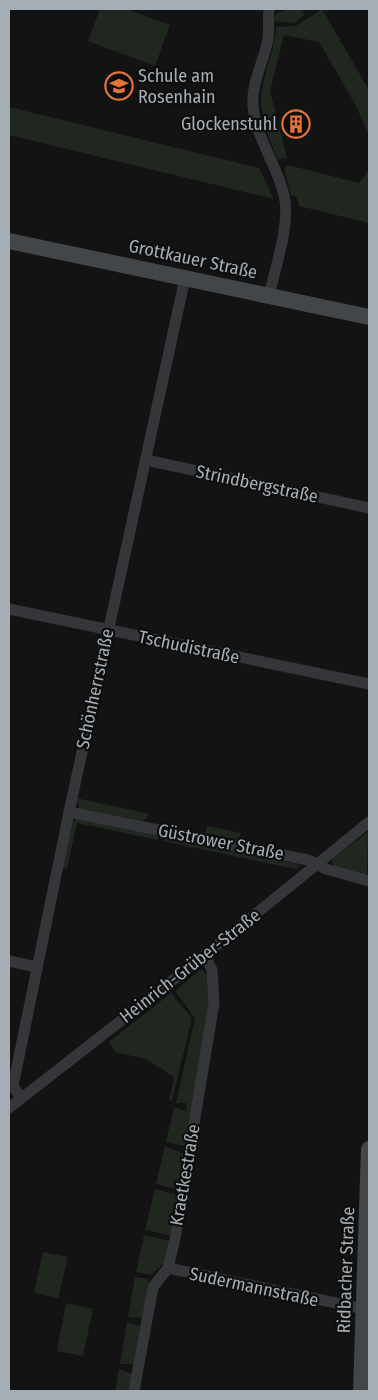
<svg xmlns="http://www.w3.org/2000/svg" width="378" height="1400" font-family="'Fira Sans Condensed',sans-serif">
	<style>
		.green { fill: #20271f }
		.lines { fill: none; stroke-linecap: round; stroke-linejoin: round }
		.street { stroke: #343639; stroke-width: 11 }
		.secondary { stroke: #424649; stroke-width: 16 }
		.labels { text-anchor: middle; stroke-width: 4.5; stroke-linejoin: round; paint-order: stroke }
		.poi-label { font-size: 18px; fill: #a5aeb4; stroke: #0e0e0f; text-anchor: start }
		.street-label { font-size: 18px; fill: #a5aeb4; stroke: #0e0e0f }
	</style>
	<rect width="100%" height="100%" fill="#131314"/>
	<!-- green -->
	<g class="green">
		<path d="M100 9H127L170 25 155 66 88 41Z"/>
		<path d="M289 9H301L305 15 294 23 273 21 277 13Z"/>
		<path d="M322 9 369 90V135L355 104 319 42 284 35 270 91 287 158 278 160C268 135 257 112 263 84 267 64 275 48 276 27L296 26Z"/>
		<path d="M9 107 259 168 274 199 9 135Z"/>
		<path d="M288 165 359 183 369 170V223L299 206 297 197 291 195 284 169Z"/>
		<path d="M76 798 150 814 144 821 80 809Z"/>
		<path d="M76 819 159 834 158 840 77 823 67 869 62 868 71 823Z"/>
		<path d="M207 826 241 833 239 840 205 833Z"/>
		<path d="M368 832 367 875 335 867 332 863 333 858Z"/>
		<path d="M165 836 175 837 174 840 198 845 206 843 300 865 295 869 163 841Z"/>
		<path d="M201 969 208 976 211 991 188 1143 185 1146 166 1142 174 1107 186 1111 187 1103H176L195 1018 175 991Z"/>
		<path d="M171 993 192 1018 172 1101H169L174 1077 146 1059 115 1052 109 1042Z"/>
		<path d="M165 1146 187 1155 180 1190 156 1184Z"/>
		<path d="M155 1189 179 1195 172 1236 145 1230Z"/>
		<path d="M144 1235 171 1241 166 1261 151 1275 136 1272Z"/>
		<path d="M43 1252 68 1257 58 1298 34 1293Z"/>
		<path d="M135 1277 149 1279 142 1318 128 1317Z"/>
		<path d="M66 1303 93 1309 83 1356 57 1351Z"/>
		<path d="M127 1322 140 1326 134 1364H120Z"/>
		<path d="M119 1369 132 1374 129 1391H115Z"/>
	</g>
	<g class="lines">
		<!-- street -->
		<g class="street">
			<path d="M269 9C268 19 269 29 268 39 264 61 251 83 253 106 256 139 277 164 284 195 291 223 275 268 269 296"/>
			<path d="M146 460 369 508"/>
			<path d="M9 609 369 684"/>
			<path d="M69 812 308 860 326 869 369 881"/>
			<path d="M9 961 37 967"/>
			<path d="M21 1098 13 1086 69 812 185 278"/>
			<path d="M9 1108 205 955 369 822"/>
			<path d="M168 1268 369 1310"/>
			<path d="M134 1391 153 1287 168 1268 175 1239 214 1003 212 970 205 955"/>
		</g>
		<!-- secondary -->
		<g class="secondary">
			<path d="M9 241 369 317"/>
			<path d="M361 1391 369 1149"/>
		</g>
	</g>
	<!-- icons -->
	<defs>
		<g id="school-ring" transform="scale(1.4375)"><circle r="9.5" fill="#0e0e0f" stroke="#e5743a" stroke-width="1.5"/><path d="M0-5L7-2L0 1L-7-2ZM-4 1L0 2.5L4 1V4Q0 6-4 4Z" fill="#e5743a"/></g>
		<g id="building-ring" transform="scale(1.4375)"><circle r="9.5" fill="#0e0e0f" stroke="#e5743a" stroke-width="1.5"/><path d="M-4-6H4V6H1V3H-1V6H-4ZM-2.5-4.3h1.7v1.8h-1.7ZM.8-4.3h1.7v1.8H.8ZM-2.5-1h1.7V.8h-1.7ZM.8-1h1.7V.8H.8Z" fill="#e5743a"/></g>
	</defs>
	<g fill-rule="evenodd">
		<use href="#school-ring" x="119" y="86"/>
		<use href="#building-ring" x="296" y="124"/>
	</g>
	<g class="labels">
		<!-- poi labels -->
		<g class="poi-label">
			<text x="138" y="82">Schule am<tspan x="138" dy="21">Rosenhain</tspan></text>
			<text x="277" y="130" text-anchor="end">Glockenstuhl</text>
		</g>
		<!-- street labels -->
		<g class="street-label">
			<text transform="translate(193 259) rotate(12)" y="6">Grottkauer Straße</text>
			<text transform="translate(257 484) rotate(12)" y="6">Strindbergstraße</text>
			<text transform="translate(189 647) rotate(12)" y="6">Tschudistraße</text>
			<text transform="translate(95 689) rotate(-78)" y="6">Schönherrstraße</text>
			<text transform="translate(221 842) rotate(11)" y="6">Güstrower Straße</text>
			<text transform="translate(190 966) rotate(-38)" y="6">Heinrich-Grüber-Straße</text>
			<text transform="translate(185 1175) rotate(-80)" y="6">Kraetkestraße</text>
			<text transform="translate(346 1270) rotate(-88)" y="6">Ridbacher Straße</text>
			<text transform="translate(254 1287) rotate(12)" y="6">Sudermannstraße</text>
		</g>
	</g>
	<!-- border -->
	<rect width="378" height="1400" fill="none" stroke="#a5aeb4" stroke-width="20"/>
</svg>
